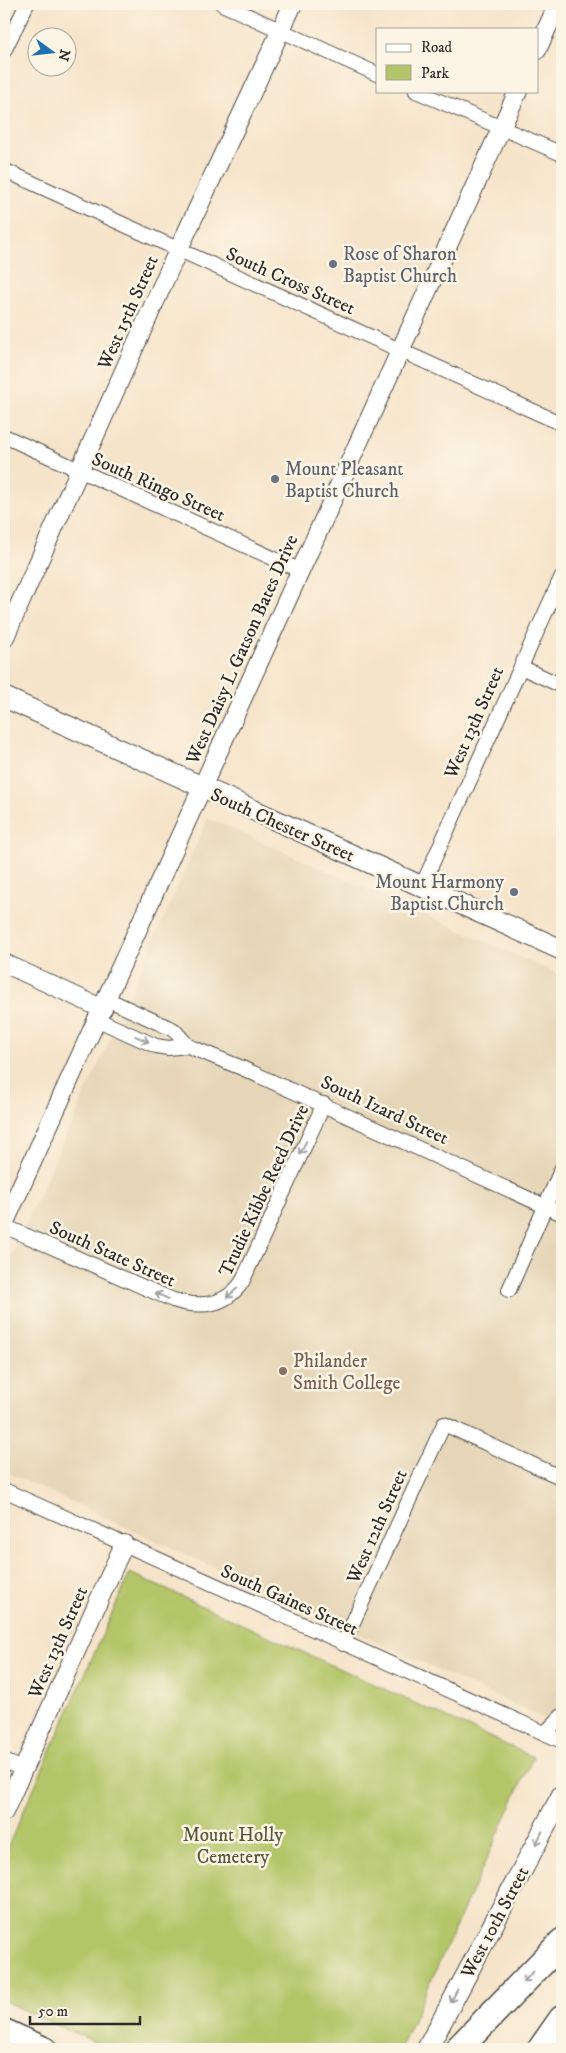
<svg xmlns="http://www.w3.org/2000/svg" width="566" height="2053" font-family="'IM FELL DW Pica',serif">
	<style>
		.built { fill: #e6d6b7 }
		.green { fill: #b3c568; stroke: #6f784a }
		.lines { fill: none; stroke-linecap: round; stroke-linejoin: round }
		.minor-casing { stroke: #494743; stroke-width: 16 }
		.tertiary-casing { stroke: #494743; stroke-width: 20 }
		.secondary-casing { stroke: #494743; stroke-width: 22 }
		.primary-casing { stroke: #494743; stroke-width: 25 }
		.motorway-casing { stroke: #494743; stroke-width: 29 }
		.minor { stroke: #fff; stroke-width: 14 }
		.tertiary { stroke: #fff; stroke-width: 18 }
		.secondary { stroke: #fff; stroke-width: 20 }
		.primary { stroke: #fff; stroke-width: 22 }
		.motorway { stroke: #fff; stroke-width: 26 }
		.oneway { stroke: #a0a0a0 }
		.worship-dot { fill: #6b7280; stroke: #fcf5e5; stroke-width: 2 }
		.education-dot { fill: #8d6e63; stroke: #fcf5e5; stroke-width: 2 }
		.labels { text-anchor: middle; stroke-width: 5; stroke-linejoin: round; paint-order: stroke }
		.worship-label { font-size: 19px; fill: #5b616d; stroke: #fcf5e5; text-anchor: start }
		.street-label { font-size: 19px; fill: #2b2b2b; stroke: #fcf5e5 }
		.education-label { font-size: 19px; fill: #785e54; stroke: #fcf5e5; text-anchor: start }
		.park-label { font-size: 19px; fill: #54593d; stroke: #fcf5e5 }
	</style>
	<rect width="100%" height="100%" fill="#fcf5e5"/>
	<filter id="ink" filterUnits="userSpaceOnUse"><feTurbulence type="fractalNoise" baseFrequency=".02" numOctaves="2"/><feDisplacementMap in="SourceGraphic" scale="10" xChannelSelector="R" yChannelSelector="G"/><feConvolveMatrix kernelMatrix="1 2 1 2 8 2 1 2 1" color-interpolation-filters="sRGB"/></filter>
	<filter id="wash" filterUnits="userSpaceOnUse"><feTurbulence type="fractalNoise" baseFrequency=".0096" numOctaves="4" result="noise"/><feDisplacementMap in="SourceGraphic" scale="20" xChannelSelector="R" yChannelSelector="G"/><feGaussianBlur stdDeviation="1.12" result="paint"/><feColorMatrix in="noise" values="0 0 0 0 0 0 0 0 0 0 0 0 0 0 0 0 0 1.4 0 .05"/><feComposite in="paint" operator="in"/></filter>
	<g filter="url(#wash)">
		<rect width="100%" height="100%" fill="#f6e4ca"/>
		<!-- built -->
		<path class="built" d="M208 818 562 976V1727L4 1471V1272L110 1039Z"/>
		<!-- green -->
		<path class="green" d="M130 1573 533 1757 400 2049H110L4 2001V1855Z"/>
	</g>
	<g filter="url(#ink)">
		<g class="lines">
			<!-- minor casing -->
			<g class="minor-casing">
				<g id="minor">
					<path d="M222 4 377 74"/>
					<path d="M4 51 27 4"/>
					<path d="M416 91 562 154"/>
					<path d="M4 170 562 424"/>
					<path d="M4 436 299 570"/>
					<path d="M521 667 562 686"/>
					<path d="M422 886 562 576"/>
					<path d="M107 999 174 1030 188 1046"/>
					<path d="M98 1020 156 1046 168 1048 188 1046 242 1068 562 1214"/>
					<path d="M4 1226 173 1300C199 1308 225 1307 242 1282L324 1104"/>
					<path d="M509 1290 562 1168"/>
					<path d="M4 1490 562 1741"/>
					<path d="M343 1644 444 1424 562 1478"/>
					<path d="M545 1733 562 1716"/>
					<path d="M4 1761 23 1769"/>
				</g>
			</g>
			<!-- tertiary casing -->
			<g class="tertiary-casing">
				<g id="tertiary">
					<path d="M537 50 558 4"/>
					<path d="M4 639 170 268 293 4"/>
					<path d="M4 963 103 1009"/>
					<path d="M4 1224C177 847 345 468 518 91"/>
					<path d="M4 1812 124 1544"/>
				</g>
			</g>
			<!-- secondary casing -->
			<g class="secondary-casing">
				<g id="secondary">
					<path d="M4 697 562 950"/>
					<path d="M427 2049 562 1795"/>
				</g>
			</g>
			<!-- primary casing -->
			<g class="primary-casing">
				<path id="primary" d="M4 2030 46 2049"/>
			</g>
			<!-- motorway casing -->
			<g class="motorway-casing">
				<g id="motorway">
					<path d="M458 2049 562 1942"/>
					<path d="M541 2049 562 2019"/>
				</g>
			</g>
			<!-- minor -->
			<use href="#minor" class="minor"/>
			<!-- tertiary -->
			<use href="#tertiary" class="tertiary"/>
			<!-- secondary -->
			<use href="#secondary" class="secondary"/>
			<!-- primary -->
			<use href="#primary" class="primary"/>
			<!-- motorway -->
			<use href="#motorway" class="motorway"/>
		</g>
		<!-- one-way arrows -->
		<defs><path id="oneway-shaft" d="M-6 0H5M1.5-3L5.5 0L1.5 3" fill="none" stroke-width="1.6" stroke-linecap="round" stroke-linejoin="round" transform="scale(1.25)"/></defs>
		<g class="oneway">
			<use href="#oneway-shaft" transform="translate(142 1039) rotate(24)"/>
			<use href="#oneway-shaft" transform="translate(303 1148) rotate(115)"/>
			<use href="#oneway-shaft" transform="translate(232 1293) rotate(139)"/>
			<use href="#oneway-shaft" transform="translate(162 1296) rotate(-156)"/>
			<use href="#oneway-shaft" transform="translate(539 1838) rotate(117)"/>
			<use href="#oneway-shaft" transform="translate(528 1977) rotate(135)"/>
			<use href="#oneway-shaft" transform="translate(454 1996) rotate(118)"/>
		</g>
	</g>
	<!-- markers -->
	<g class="worship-dot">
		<circle cx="333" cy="264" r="5"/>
		<circle cx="275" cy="479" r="5"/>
		<circle cx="514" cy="892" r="5"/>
	</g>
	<circle class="education-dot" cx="283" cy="1371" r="5"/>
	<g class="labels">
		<!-- worship labels -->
		<g class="worship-label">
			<text x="343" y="260">Rose of Sharon<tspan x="343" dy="22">Baptist Church</tspan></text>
			<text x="285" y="475">Mount Pleasant<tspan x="285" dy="22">Baptist Church</tspan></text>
			<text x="504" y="888" text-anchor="end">Mount Harmony<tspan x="504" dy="22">Baptist Church</tspan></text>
		</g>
		<!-- street labels -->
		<g class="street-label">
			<text transform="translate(291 280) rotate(24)" y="7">South Cross Street</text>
			<text transform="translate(127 312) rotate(-66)" y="7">West 15th Street</text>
			<text transform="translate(159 486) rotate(24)" y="7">South Ringo Street</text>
			<text transform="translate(241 649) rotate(-66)" y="7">West Daisy L Gatson Bates Drive</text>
			<text transform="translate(473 722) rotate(-66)" y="7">West 13th Street</text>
			<text transform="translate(283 824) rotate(24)" y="7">South Chester Street</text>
			<text transform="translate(385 1109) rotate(25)" y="7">South Izard Street</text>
			<text transform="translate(263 1190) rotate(-65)" y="7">Trudie Kibbe Reed Drive</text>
			<text transform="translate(113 1253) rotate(24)" y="7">South State Street</text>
			<text transform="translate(376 1526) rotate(-66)" y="7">West 12th Street</text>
			<text transform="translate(290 1599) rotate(24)" y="7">South Gaines Street</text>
			<text transform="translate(57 1642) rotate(-66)" y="7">West 13th Street</text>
			<text transform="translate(494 1922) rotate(-62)" y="7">West 10th Street</text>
		</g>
		<!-- education labels -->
		<g class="education-label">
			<text x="293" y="1367">Philander<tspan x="293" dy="22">Smith College</tspan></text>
		</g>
		<!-- park labels -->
		<g class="park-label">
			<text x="233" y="1841">Mount Holly<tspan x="233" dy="22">Cemetery</tspan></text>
		</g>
	</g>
	<!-- margin -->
	<rect width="566" height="2053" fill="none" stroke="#fcf5e5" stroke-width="20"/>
	<!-- legend -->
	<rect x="376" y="28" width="162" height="65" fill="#fcf5e5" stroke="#a8a49b"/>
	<rect x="386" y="44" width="25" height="8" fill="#ffffff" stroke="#a8a49b"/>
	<text x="421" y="52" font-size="15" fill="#2b2b2b">Road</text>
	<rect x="386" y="65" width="25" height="15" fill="#b3c568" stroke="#a8a49b"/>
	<text x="421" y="78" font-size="15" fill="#2b2b2b">Park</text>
	<!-- north arrow -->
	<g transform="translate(52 52) rotate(105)"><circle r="24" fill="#fcf5e5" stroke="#a8a49b"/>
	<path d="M0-4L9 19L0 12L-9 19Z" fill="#1f6fb2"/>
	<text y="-8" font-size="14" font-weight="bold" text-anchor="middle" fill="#2b2b2b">N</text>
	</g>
	<!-- scale -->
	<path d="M30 2016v8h110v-8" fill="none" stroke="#2b2b2b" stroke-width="2.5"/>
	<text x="38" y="2016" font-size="15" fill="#2b2b2b" stroke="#fcf5e5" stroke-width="4" paint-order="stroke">50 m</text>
</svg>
